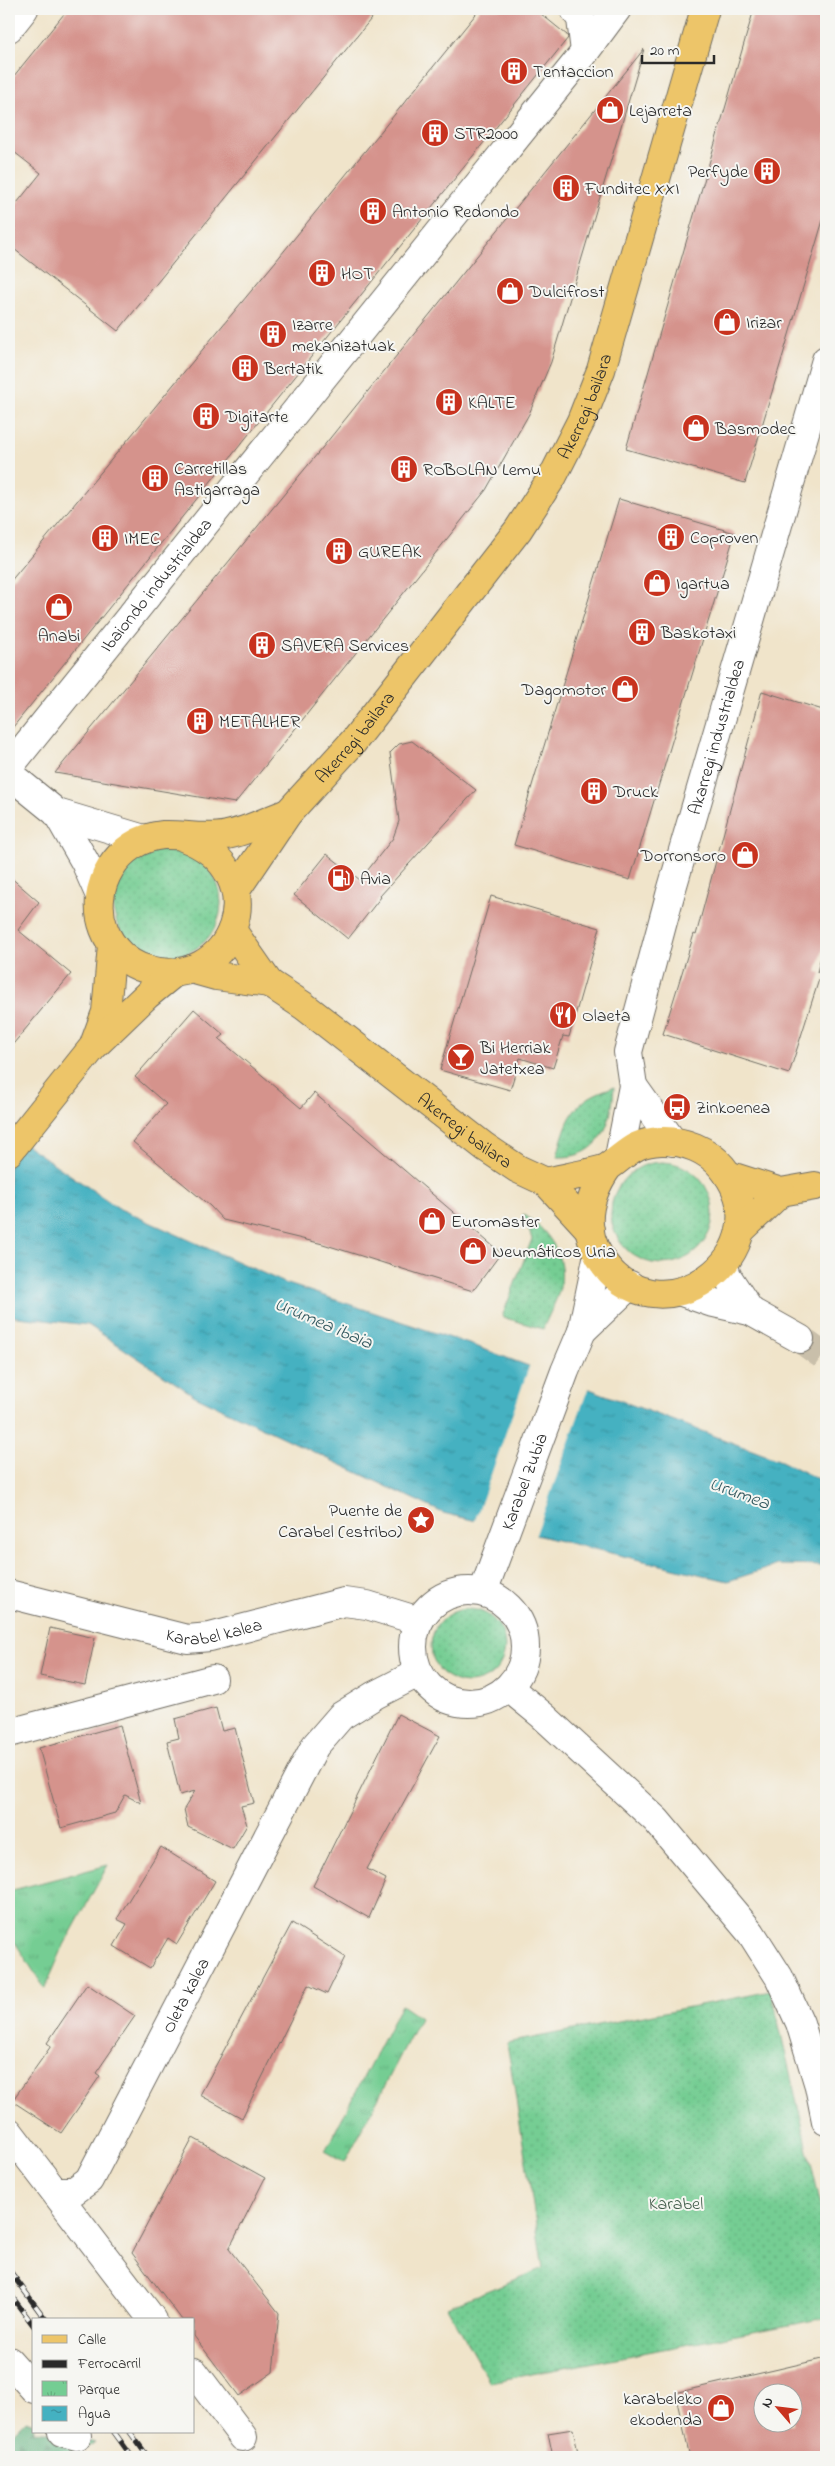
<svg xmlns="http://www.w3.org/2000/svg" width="835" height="2466" font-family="'Indie Flower',sans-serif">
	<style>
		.grass { fill: url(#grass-dots); stroke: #507c5f }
		.forest { fill: url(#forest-firs); stroke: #456e54 }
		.park { fill: url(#park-tufts); stroke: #507c5f }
		.water { fill: url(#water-ripples); stroke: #386e76 }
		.pier { fill: #f0e4ca }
		.building { fill: #d5938c; fill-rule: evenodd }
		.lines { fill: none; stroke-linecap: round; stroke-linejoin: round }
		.minor-tunnel { stroke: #c9bfaa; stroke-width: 28; stroke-dasharray: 28 14; stroke-linecap: butt }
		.minor-casing { stroke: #706c63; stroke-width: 30 }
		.major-casing { stroke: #706c63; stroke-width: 30 }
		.minor { stroke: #fff; stroke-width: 28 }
		.major { stroke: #edc569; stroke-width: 28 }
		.rail-casing { stroke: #2b2b2b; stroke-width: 5.5 }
		.rail { stroke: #f6f6f2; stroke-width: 4; stroke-dasharray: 11; stroke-linecap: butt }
		.labels { text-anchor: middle; stroke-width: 4; stroke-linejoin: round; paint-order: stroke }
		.poi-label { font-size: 18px; fill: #2b2b2b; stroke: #f6f6f2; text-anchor: start }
		.street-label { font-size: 18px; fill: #2b2b2b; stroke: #f6f6f2 }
		.park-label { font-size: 18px; fill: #415c4a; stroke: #f6f6f2 }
		.water-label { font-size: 19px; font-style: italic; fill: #345a60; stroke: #f6f6f2 }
	</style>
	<defs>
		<pattern id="grass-dots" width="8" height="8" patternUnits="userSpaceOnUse" patternTransform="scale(1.25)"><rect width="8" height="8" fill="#74cd93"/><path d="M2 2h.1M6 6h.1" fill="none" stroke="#65b07f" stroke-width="1.8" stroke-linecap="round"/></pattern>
		<pattern id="forest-firs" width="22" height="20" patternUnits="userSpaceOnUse" patternTransform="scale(1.25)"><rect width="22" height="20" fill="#5fb07d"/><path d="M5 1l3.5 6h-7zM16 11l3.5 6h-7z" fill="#4f8f67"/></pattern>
		<pattern id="park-tufts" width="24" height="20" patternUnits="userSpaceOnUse" patternTransform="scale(1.25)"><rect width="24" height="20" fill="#74cd93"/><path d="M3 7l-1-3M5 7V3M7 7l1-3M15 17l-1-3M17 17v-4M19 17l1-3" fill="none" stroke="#65b07f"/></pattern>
		<pattern id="water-ripples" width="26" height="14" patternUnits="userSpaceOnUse" patternTransform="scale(1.25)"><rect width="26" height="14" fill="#44b1c1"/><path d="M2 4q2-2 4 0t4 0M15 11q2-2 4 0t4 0" fill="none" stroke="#39909d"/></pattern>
	</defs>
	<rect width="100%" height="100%" fill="#f6f6f2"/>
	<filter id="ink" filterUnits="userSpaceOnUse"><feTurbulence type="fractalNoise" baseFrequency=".02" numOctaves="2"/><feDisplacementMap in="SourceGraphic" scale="10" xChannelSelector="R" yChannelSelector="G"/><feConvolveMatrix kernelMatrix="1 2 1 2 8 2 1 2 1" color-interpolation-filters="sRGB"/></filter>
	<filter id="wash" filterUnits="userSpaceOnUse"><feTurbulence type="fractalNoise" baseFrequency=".0096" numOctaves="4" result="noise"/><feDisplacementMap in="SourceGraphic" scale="20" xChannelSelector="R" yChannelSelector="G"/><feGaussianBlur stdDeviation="1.12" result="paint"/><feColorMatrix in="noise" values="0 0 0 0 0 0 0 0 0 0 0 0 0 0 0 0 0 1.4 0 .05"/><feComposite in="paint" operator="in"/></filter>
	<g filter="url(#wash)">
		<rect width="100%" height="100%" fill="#f0e4ca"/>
		<!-- grass -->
		<g class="grass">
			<circle cx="167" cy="903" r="54"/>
			<path d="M614 1087C612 1124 601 1159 557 1157 567 1119 572 1099 614 1087Z"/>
			<circle cx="662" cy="1213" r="51"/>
			<path d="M523 1214C546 1228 565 1253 561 1282 560 1295 548 1316 543 1329L502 1317 532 1239Z"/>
			<circle cx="468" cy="1646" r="37"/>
			<path d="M771 1991 826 2227V2318L490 2382 447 2307 543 2268 507 2043Z"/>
		</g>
		<!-- forest -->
		<path class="forest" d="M26 2420 34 2423V2432H64L95 2442 75 2457H9V2437Z"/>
		<!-- park -->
		<g class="park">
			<path d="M108 1865 63 1947 45 1989 16 1944 9 1937V1891Z"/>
			<path d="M401 2005 420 2018 345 2162 325 2151Z"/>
		</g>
		<!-- water -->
		<path class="water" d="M9 1133 120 1209 285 1283 478 1347 781 1461 826 1483V1566L778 1565 728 1581 443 1513 195 1396 88 1325 9 1316Z"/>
		<!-- pier -->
		<path class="pier" d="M530 1364 589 1386 535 1537 474 1523Z"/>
		<g id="blocks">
			<!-- building -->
			<g class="building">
				<path d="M68 9H379L118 331 9 245V213L41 173 9 148V82Z"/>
				<path d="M480 9H535L567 35 568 38 9 732V583L276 261Z"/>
				<path d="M754 9H826V210L745 483 626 449Z"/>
				<path d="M644 49 551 362 529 414 486 490 287 739 235 803 55 773 318 453Z"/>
				<path d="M619 499 735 533 630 880 514 845Z"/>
				<path d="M762 691 826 711V938L817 972 821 973 789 1074 663 1034 694 934 696 935Z"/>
				<path d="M412 741 476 790 380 896 381 897 348 939 294 895 327 854 360 880 393 838 399 821 390 753 399 744Z"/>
				<path d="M9 876 39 902 18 930 71 974 9 1049Z"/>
				<path d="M491 896 600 928 569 1037 563 1036 553 1068 520 1058 510 1090 440 1070Z"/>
				<path d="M194 1009 224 1035 219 1039 301 1108 314 1093 501 1253 473 1291 323 1244 223 1220 210 1206 133 1142 166 1104 135 1077Z"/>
				<path d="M50 1628 95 1638 85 1685 40 1676Z"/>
				<path d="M216 1708 222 1731 235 1728 254 1803 241 1806 247 1825 233 1849 188 1827 184 1809 195 1791 180 1795 167 1741 179 1738 175 1719Z"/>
				<path d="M398 1714 440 1736 367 1869 386 1879 369 1918 313 1886Z"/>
				<path d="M120 1725 141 1803 125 1795 115 1813 61 1828 39 1748Z"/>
				<path d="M161 1847 215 1881 177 1944 168 1938 150 1968 114 1946 127 1924 117 1919Z"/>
				<path d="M292 1923 345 1957 327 1994 308 1985 242 2118 200 2095Z"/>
				<path d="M87 1984 135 2016 96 2073 100 2076 61 2133 12 2101 51 2046 47 2043Z"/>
				<path d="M193 2138 265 2178 229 2249 279 2313 273 2372 239 2396 194 2336V2320H182L132 2253Z"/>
				<path d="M826 2358V2457H690L675 2393ZM762 2394H792V2424H762Z"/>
				<path d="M573 2429 579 2457H553L548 2433Z"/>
			</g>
		</g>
	</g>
	<g filter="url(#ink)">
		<use href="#blocks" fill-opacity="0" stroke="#706c63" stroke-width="1"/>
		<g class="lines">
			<!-- minor-tunnel -->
			<path class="minor-tunnel" d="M800 1339 826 1358"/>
			<!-- minor casing -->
			<g class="minor-casing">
				<g id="minor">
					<path d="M574 9 581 19 585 52"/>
					<path d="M9 28 24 9"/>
					<path id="s1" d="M9 767 585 52 617 9"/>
					<path d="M9 774 57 813 144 839"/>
					<path d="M57 813 85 862 100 896"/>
					<path d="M633 1086 673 1142"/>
					<path id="s2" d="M619 1157 633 1086 628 1052 670 895 826 360"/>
					<path d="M724 1266 727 1276 750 1311"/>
					<path d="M682 1292 710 1302 750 1311 800 1339"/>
					<path d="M582 1331 630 1285"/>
					<circle cx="469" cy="1647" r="56"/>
					<path id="s3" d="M483 1592 565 1371 582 1331 598 1254"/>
					<path id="s4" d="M9 1594 187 1639 210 1637 344 1602 367 1605 419 1621"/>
					<path d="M509 1688 542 1715 656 1820 751 1933 779 1977 800 2023 819 2086 826 2121"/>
					<path d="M9 1733 213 1679"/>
					<path d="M9 2132 153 2320"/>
					<path id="s5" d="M55 2191H74L89 2180 315 1746 341 1716 375 1695 418 1673"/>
					<path d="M9 2361 34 2389"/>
					<path d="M194 2372 243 2437"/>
					<path d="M62 2432 77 2436 73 2432"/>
				</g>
			</g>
			<!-- major casing -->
			<g class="major-casing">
				<g id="major">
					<path d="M183 837C280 873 232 995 146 969 127 964 111 948 104 929 88 887 118 839 163 835 184 834 206 840 227 835 248 831 268 820 288 813"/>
					<path id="s6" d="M236 890 288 813 353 742 518 530 553 476 581 421 601 370 705 9"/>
					<path id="s7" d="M232 930 269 983 304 1006 485 1147 518 1169 546 1182 590 1230"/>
					<path d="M191 969 216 976 269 983"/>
					<path d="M95 1042 106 1012 112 945"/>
					<path d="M9 1152 93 1047 147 995 174 973"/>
					<path d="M728 1175 781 1192 815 1186"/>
					<path d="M546 1182C557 1179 602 1171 608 1167 628 1153 634 1142 661 1141 684 1140 708 1150 722 1167 792 1253 654 1348 599 1256 581 1226 589 1194 608 1167"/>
					<path d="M740 1231 781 1192"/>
				</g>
			</g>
			<!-- minor -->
			<use href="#minor" class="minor"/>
			<!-- major -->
			<use href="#major" class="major"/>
			<!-- rail casing -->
			<g class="rail-casing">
				<g id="rail">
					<path d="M9 2270 46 2320"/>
					<path d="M9 2293 34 2326"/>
					<path d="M114 2432 132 2457"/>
					<path d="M130 2432 148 2457"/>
				</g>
			</g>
			<!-- rail -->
			<use href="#rail" class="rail"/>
		</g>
	</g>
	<!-- icons -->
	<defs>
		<g id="building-disc" transform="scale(1.4375)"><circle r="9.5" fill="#c8321e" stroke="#f6f6f2"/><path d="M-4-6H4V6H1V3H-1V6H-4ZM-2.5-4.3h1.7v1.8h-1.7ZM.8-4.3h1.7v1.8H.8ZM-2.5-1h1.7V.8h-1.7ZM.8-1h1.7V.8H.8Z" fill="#fff"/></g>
		<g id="shop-disc" transform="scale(1.4375)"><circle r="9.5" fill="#c8321e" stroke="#f6f6f2"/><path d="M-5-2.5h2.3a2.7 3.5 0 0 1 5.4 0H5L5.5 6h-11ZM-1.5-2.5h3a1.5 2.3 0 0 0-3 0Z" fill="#fff"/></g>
		<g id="fuel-disc" transform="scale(1.4375)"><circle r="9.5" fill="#c8321e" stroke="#f6f6f2"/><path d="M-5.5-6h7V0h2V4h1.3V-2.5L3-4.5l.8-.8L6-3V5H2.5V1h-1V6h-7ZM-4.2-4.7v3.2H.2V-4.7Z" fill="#fff"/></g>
		<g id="restaurant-disc" transform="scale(1.4375)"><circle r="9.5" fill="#c8321e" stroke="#f6f6f2"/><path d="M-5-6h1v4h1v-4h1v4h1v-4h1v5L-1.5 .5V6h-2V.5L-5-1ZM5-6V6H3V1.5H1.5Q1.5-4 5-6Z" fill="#fff"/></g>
		<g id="bar-disc" transform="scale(1.4375)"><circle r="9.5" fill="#c8321e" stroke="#f6f6f2"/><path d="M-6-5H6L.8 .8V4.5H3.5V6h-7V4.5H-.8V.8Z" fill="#fff"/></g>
		<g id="bus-disc" transform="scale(1.4375)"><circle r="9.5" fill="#c8321e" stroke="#f6f6f2"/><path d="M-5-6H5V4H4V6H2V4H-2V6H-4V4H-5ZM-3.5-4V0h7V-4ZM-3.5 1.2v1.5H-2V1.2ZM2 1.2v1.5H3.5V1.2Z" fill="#fff"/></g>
		<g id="sight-disc" transform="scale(1.4375)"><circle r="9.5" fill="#c8321e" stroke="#f6f6f2"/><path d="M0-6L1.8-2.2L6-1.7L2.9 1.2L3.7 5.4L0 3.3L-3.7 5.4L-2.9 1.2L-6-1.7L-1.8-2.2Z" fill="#fff"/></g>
	</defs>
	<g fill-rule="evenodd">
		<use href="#building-disc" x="514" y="71"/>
		<use href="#shop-disc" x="610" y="110"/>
		<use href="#building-disc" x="435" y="133"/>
		<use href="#building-disc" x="767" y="171"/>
		<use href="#building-disc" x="566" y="188"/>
		<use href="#building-disc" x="373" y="211"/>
		<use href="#building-disc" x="322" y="273"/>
		<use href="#shop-disc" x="510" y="291"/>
		<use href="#shop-disc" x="727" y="322"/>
		<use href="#building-disc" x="273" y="334"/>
		<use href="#building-disc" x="245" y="368"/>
		<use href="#building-disc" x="449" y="402"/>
		<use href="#building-disc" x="206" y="416"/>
		<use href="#shop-disc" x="696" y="428"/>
		<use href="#building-disc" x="404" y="469"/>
		<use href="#building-disc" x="155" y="478"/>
		<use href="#building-disc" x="671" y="537"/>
		<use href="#building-disc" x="105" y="538"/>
		<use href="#building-disc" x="339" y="551"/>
		<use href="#shop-disc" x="657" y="583"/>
		<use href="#shop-disc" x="59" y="607"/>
		<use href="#building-disc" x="642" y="632"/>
		<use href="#building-disc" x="262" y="645"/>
		<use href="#shop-disc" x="625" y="689"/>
		<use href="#building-disc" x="200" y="721"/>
		<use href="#building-disc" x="594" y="791"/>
		<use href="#shop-disc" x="745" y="855"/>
		<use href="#fuel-disc" x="341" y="878"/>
		<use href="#restaurant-disc" x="563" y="1015"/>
		<use href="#bar-disc" x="461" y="1057"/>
		<use href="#bus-disc" x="677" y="1107"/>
		<use href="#shop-disc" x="432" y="1221"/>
		<use href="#shop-disc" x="473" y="1251"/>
		<use href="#sight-disc" x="421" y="1520"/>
		<use href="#shop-disc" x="721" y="2408"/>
	</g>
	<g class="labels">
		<!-- poi labels -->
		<g class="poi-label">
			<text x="533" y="77">Tentaccion</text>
			<text x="629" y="116">Lejarreta</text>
			<text x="454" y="139">STR2000</text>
			<text x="748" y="177" text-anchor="end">Perfyde</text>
			<text x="585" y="194">Funditec XXI</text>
			<text x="392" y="217">Antonio Redondo</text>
			<text x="341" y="279">HOT</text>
			<text x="529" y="297">Dulcifrost</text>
			<text x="746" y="328">Irizar</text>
			<text x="292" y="330">Izarre<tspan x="292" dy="21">mekanizatuak</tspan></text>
			<text x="264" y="374">Bertatik</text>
			<text x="468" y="408">KALTE</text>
			<text x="225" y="422">Digitarte</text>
			<text x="715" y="434">Basmodec</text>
			<text x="174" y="474">Carretillas<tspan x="174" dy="21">Astigarraga</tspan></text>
			<text x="423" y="475">ROBOLAN Lemu</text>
			<text x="690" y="543">Coproven</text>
			<text x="124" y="544">IMEC</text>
			<text x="358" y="557">GUREAK</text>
			<text x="676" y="589">Igartua</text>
			<text x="661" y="638">Baskotaxi</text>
			<text x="59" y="641" text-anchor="middle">Anabi</text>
			<text x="281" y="651">SAVERA Services</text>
			<text x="606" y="695" text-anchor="end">Dagomotor</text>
			<text x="219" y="727">METALHER</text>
			<text x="613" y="797">Druck</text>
			<text x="726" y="861" text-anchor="end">Dorronsoro</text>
			<text x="360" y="884">Avia</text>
			<text x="582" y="1021">Olaeta</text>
			<text x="480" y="1053">Bi Herriak<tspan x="480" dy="21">Jatetxea</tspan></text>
			<text x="696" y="1113">Zinkoenea</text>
			<text x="451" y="1227">Euromaster</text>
			<text x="492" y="1257">Neumáticos Uria</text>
			<text x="402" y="1516" text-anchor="end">Puente de<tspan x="402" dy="21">Carabel (estribo)</tspan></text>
			<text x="702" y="2404" text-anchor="end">karabeleko<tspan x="702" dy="21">ekodenda</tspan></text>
		</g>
		<!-- street labels -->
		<g class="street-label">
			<text dy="6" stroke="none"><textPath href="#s6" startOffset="599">Akerregi bailara</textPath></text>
			<text dy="6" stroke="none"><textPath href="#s1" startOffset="234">Ibaiondo industrialdea</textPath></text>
			<text dy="6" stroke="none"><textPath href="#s6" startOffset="194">Akerregi bailara</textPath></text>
			<text dy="6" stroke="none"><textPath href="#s2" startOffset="434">Akarregi industrialdea</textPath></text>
			<text dy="6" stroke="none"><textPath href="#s7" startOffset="310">Akerregi bailara</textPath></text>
			<text dy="6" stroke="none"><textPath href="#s3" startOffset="118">Karabel Zubia</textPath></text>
			<text dy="6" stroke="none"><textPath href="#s4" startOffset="211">Karabel kalea</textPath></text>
			<text dy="6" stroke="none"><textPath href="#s5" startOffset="246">Oleta kalea</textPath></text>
		</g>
		<!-- park labels -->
		<g class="park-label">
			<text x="676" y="2209">Karabel</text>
		</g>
		<!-- water labels -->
		<g class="water-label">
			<text transform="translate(324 1322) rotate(23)" y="7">Urumea ibaia</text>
			<text transform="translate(740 1492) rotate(20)" y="7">Urumea</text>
		</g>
	</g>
	<!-- margin -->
	<rect width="835" height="2466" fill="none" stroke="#f6f6f2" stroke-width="30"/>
	<!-- legend -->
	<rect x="32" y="2318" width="162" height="115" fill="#f6f6f2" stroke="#a5a5a2"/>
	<rect x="42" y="2335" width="25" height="8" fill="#edc569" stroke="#a5a5a2"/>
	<text x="78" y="2344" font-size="15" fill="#2b2b2b">Calle</text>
	<rect x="42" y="2360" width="25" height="8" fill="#2b2b2b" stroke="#a5a5a2"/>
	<text x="78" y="2368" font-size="15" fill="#2b2b2b">Ferrocarril</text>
	<rect x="42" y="2381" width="25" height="15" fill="url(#park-tufts)" stroke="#a5a5a2"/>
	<text x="78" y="2394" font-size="15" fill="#2b2b2b">Parque</text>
	<rect x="42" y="2406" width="25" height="15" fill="url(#water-ripples)" stroke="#a5a5a2"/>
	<text x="78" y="2418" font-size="15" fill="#2b2b2b">Agua</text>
	<!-- north arrow -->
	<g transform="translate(778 2408) rotate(298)"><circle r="24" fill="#f6f6f2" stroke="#a5a5a2"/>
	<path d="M0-4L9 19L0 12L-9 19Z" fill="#c8321e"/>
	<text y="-8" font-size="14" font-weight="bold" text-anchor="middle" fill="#2b2b2b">N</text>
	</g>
	<!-- scale -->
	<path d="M642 55v8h72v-8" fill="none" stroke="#2b2b2b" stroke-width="2.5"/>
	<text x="650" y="55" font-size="15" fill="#2b2b2b" stroke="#f6f6f2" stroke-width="4" paint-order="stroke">20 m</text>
</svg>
